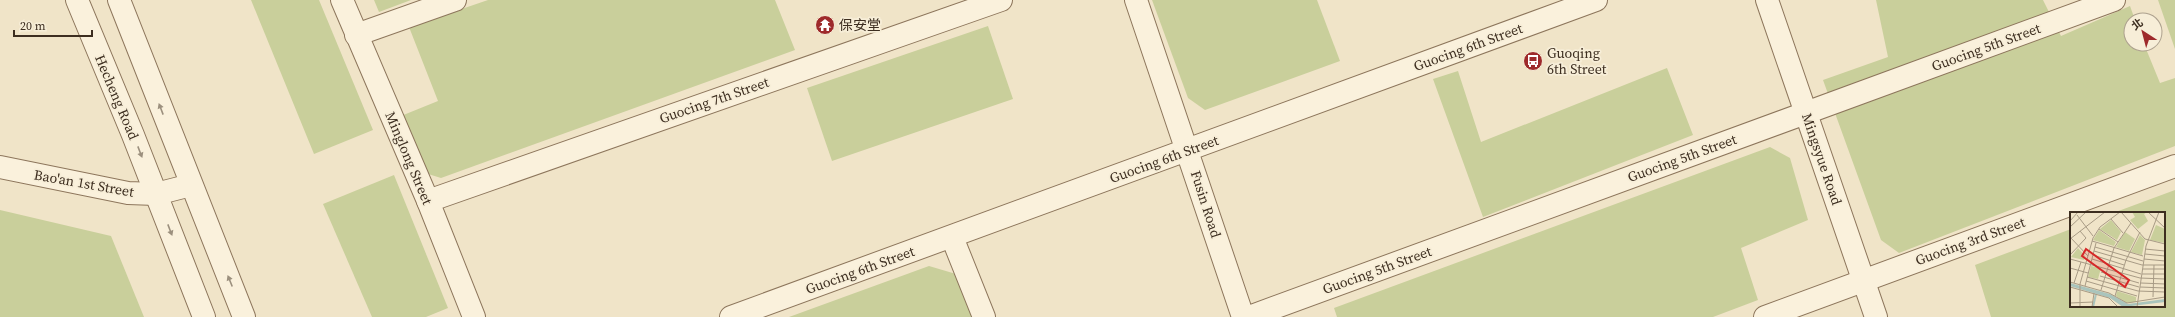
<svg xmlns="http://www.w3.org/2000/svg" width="2175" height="317" font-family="'Source Serif 4','Noto Sans TC',serif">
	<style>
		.green { fill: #c9cf9b }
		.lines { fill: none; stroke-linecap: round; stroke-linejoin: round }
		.minor-casing { stroke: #8d765c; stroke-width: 24 }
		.minor { stroke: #faf1dc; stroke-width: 22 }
		.oneway { fill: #9c907e }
		.labels { text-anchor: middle; stroke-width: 3.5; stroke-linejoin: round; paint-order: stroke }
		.poi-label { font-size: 14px; fill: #3d2e20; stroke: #f7eed8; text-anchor: start }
		.street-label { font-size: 14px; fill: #3d2e20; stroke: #f7eed8 }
		.inset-river { fill: none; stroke: #a9c4bc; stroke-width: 2 }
		.inset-road { fill: none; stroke: #a89b85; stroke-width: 1 }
		.view { fill: #d62828; fill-opacity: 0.15; stroke: #d62828; stroke-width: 2 }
		.inset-edge { fill: none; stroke: #3d2e20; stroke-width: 2 }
	</style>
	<rect width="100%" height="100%" fill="#f0e4c8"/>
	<!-- green -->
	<g class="green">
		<path d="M251 0H319L373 130 314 154Z"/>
		<path d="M374 0H411L379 12Z"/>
		<path d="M488 0H775L795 50 441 178 425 173 396 118 438 101 409 27Z"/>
		<path d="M1152 0H1317L1340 61 1205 110 1188 98Z"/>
		<path d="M1876 0H2043L2061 36 2130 6 2135 20H2131V44H2144L2160 83 2175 78V146L1899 253 1881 240 1823 80 1888 57Z"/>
		<path d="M2158 0H2175V49Z"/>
		<path d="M988 26 1013 99 832 161 807 88Z"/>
		<path d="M1667 68 1693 135 1483 217 1433 79 1458 71 1481 142Z"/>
		<path d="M1770 147 1790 158 1808 220 1741 248 1758 300 1713 317H1337L1334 308Z"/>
		<path d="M394 175 448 308 426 317H372L323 204Z"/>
		<path d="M2175 190V317H1991L1975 265 2071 229V306H2164V213H2113Z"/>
		<path d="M0 210 111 236 144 317H0Z"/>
		<path d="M929 266 956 274 972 317H789Z"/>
	</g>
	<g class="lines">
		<!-- minor casing -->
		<g class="minor-casing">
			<g id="minor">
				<path d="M77 0 133 135 204 317"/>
				<path d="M119 0 244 317"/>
				<path d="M342 0 428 201 474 317"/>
				<path d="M1136 0 1243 317"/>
				<path d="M1767 0 1876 317"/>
				<path d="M356 35 455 0"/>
				<path d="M0 167 128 193 156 194 191 185"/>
				<path d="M428 201 1001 0"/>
				<path d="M952 237 984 317"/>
				<path d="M731 317 1596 0"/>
				<path d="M1249 317 2114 0"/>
				<path d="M1765 317 2175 166"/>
			</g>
		</g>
		<!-- minor -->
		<use href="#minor" class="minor"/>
	</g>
	<!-- one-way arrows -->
	<defs><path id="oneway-solid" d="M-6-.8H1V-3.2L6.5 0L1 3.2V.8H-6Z"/></defs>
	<g class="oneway">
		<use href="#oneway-solid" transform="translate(161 109) rotate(-111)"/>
		<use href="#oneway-solid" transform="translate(140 152) rotate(69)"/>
		<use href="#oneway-solid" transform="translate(170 230) rotate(69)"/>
		<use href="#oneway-solid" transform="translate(230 281) rotate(-112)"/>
	</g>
	<!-- icons -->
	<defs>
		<g id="temple-disc" transform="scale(1)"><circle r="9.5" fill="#9e2a2b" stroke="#f7eed8"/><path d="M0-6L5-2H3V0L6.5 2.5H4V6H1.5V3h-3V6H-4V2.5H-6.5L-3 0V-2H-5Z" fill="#fff"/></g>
		<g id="bus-disc" transform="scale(1)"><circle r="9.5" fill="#9e2a2b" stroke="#f7eed8"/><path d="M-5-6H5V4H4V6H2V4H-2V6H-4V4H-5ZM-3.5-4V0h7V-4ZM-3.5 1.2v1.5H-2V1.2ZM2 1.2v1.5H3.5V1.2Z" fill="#fff"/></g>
	</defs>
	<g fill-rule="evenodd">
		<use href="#temple-disc" x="825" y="25"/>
		<use href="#bus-disc" x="1533" y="61"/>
	</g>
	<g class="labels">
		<!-- poi labels -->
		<g class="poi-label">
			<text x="839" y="30">保安堂</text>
			<text x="1547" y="58">Guoqing<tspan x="1547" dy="16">6th Street</tspan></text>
		</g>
		<!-- street labels -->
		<g class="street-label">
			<text transform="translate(1468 47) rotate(-20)" y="5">Guocing 6th Street</text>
			<text transform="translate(1986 47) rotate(-20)" y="5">Guocing 5th Street</text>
			<text transform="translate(117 97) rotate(67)" y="5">Hecheng Road</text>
			<text transform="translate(714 100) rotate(-19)" y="5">Guocing 7th Street</text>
			<text transform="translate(409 158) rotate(67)" y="5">Minglong Street</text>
			<text transform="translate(1682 158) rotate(-20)" y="5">Guocing 5th Street</text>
			<text transform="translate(1164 159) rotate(-20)" y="5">Guocing 6th Street</text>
			<text transform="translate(1822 159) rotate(71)" y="5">Mingsyue Road</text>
			<text transform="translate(84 183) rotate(10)" y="5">Bao'an 1st Street</text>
			<text transform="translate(1206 204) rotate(72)" y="5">Fusin Road</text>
			<text transform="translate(1970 241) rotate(-20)" y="5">Guocing 3rd Street</text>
			<text transform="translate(860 270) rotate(-20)" y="5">Guocing 6th Street</text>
			<text transform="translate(1377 270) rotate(-20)" y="5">Guocing 5th Street</text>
		</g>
	</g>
	<!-- overview -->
	<g transform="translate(2070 212)">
		<rect width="95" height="95" fill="#f0e4c8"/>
		<path d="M62 0H77L74 2 78 9 68 17 60 8 65 5ZM41 8 51 20 47 28 30 17ZM86 13 95 17V31L80 28ZM29 18 46 30 44 34 23 28ZM55 20 65 27 59 39 46 35ZM70 23 75 28 72 43 61 40ZM8 36 15 44 14 48 1 45ZM21 54 31 56 28 67 18 65ZM47 79 66 85V90L56 91 46 84Z" fill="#c9cf9b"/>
		<path d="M0 71 40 82 58 92 95 87V90L53 95 40 86 0 74Z" fill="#a9c4bc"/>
		<path class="inset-river" d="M23 95 26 82"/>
		<path class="inset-road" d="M51 0 75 27 95 32M78 0 95 16M7 3 23 24M41 7 53 21M0 9 8 0M0 15 16 0M29 17 48 30M0 25 18 44M0 27 35 0M22 29 73 44M25 35 73 49M75 37 95 39M24 39 72 53H95M75 42 95 44M0 43 16 26 10 19M23 43 54 53M0 47 70 66 95 67M22 47 71 62M74 47 95 49M0 56 18 61M73 57H95M31 60 69 71M72 62H95M30 64 69 75M17 65 68 79 95 80M16 69 67 84M0 70 39 81 57 91 95 85M4 71 11 50M71 71 95 72M15 74 26 31M0 75 39 86 48 95M70 75 95 76M31 78 44 36 61 11M45 84 56 48 70 20M83 85 84 53M0 91 23 90M10 95V72L23 26 30 15 50 0M22 95 24 81M67 95 76 34 89 0"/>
		<path class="view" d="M16 37 59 68 55 75 12 44Z"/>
		<rect width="95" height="95" class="inset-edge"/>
	</g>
	<!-- north arrow -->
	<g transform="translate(2143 32) rotate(324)"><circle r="19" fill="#f7eed8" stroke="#ada18e"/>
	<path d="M0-3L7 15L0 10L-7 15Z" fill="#9e2a2b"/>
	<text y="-6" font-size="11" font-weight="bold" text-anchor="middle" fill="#3d2e20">北</text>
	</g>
	<!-- scale -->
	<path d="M14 30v6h78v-6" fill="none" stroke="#3d2e20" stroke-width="2"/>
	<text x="20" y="30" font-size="12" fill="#3d2e20" stroke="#f7eed8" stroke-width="3" paint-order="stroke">20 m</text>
</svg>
